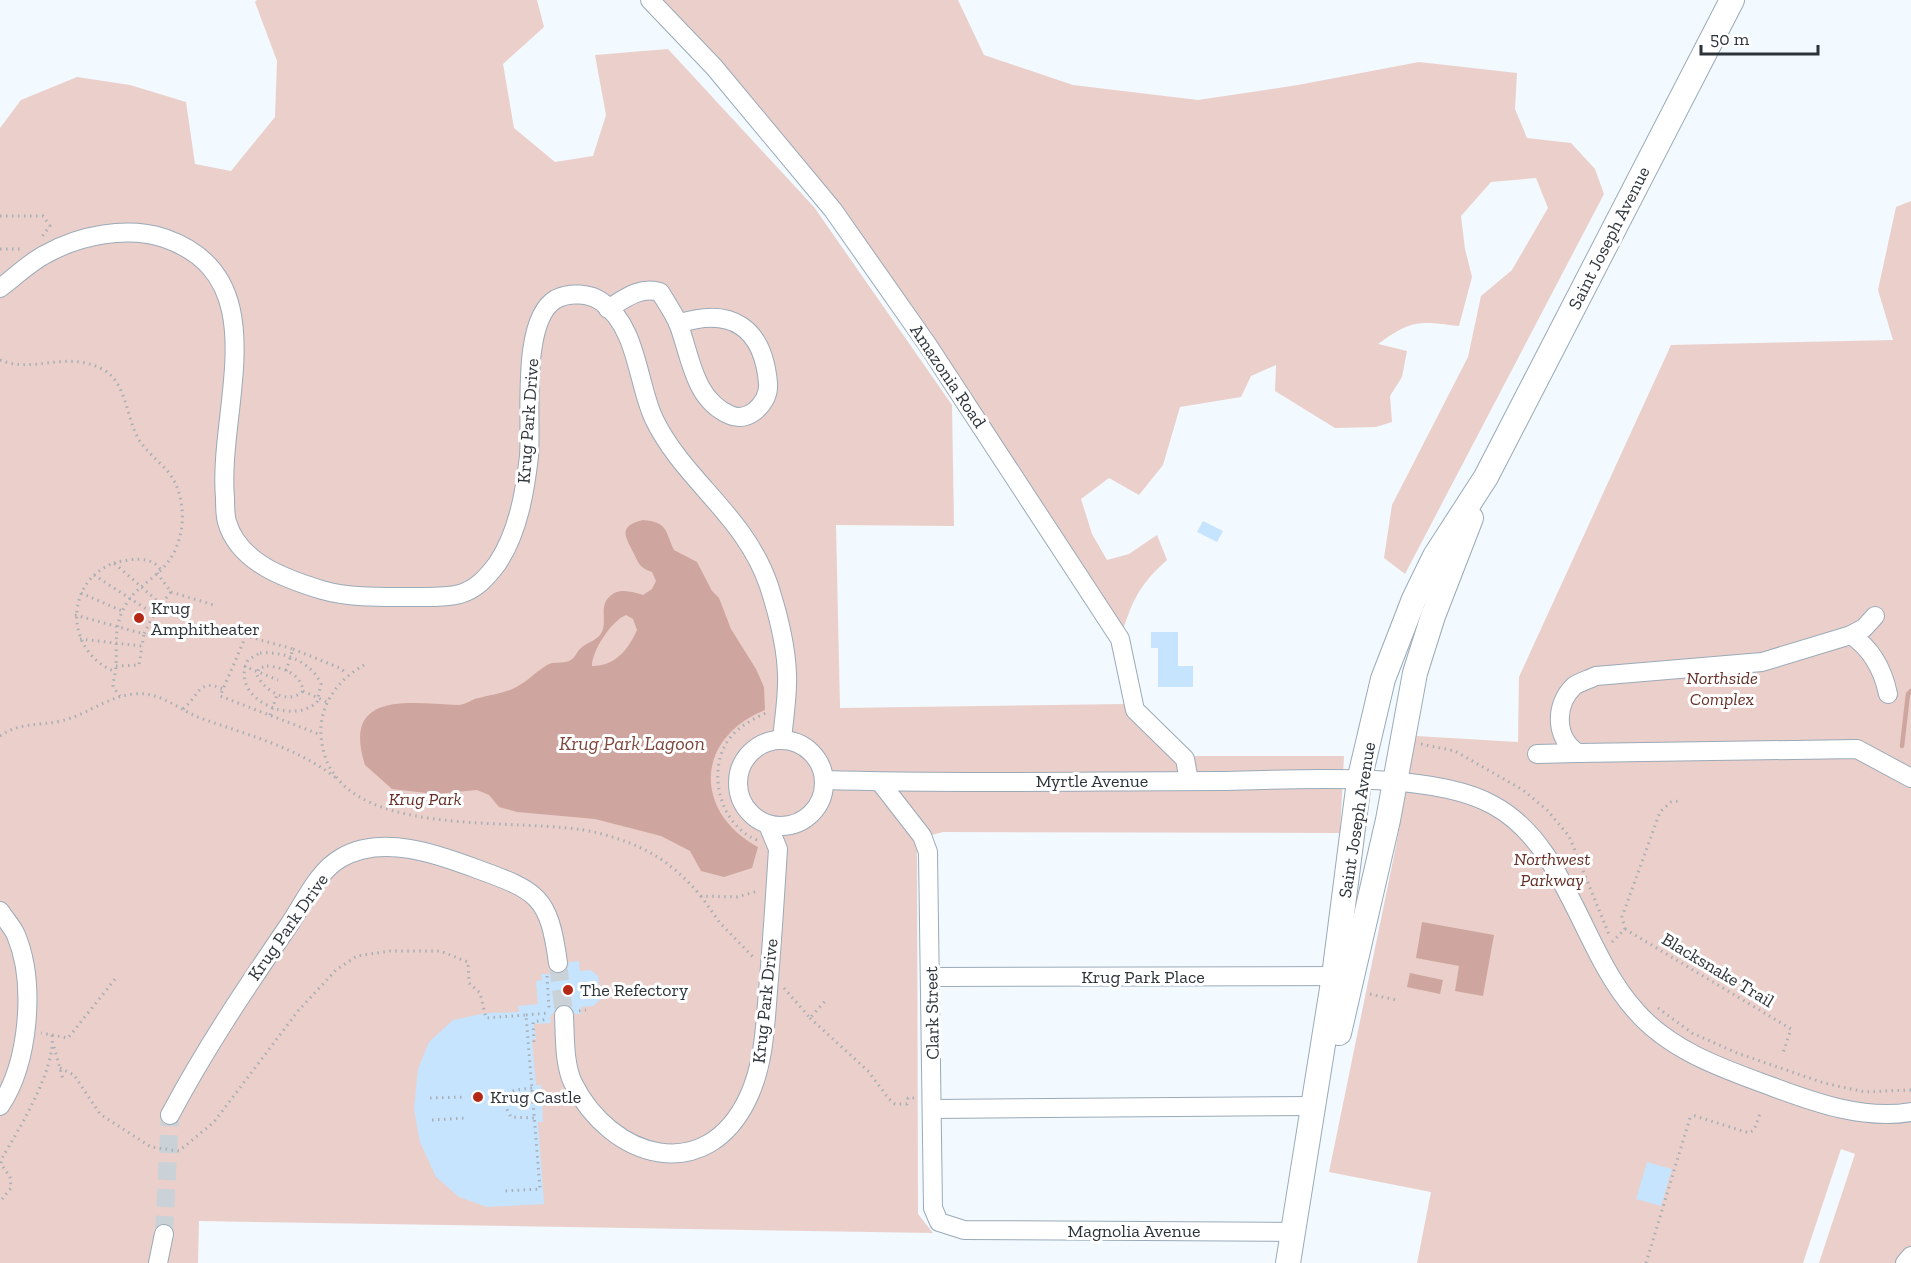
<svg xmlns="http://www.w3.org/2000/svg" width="1911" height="1263" font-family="'Zilla Slab',serif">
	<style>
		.green { fill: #ebcfca }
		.water { fill: #cea69f; fill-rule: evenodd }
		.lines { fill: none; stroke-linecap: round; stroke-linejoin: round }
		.stream { stroke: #cea69f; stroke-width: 4.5 }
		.building { fill: #c6e4fe }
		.minor-tunnel { stroke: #cbd2d7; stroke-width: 18; stroke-dasharray: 18 9; stroke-linecap: butt }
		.minor-casing { stroke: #9aaab8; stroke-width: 20 }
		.major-casing { stroke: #9aaab8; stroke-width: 26 }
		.path { stroke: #a8afb5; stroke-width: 3; stroke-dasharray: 1.5 4.5; stroke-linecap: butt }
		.minor { stroke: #fff; stroke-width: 18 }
		.major { stroke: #fff; stroke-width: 24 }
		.poi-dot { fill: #b52815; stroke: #fff; stroke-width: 2 }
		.labels { text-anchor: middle; stroke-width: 6; stroke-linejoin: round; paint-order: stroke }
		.street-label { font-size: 18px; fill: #2d3439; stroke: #fff }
		.poi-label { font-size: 18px; fill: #2d3439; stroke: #fff; text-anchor: start }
		.park-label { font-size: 18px; font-style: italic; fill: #653027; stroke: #fff }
		.water-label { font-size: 20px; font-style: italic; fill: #7d463c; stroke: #fff }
	</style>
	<rect width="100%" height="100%" fill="#f2f9ff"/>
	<!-- green -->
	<g class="green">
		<path d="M257 0H537L544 27 503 64 514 128 555 162 593 156 606 115 595 55 668 49 814 207 952 405 954 526 836 525 840 708 1127 704C1139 734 1158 749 1189 756H1344L1340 833 943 832 917 839 918 1214 933 1233 199 1221 198 1263H0V128L21 100 77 77 130 85 186 102 195 164 231 171 275 117 277 61 255 2Z"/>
		<path d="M657 0H958L984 55 1073 85 1198 100 1298 85 1419 62 1517 73 1515 109 1527 138 1571 143 1595 169 1604 194 1405 574 1384 558 1392 505 1468 357 1481 296 1512 270 1548 208 1536 178 1491 182 1461 216 1465 249 1472 277 1459 326C1419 321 1412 319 1378 344L1407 351 1402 377 1390 396 1392 422 1376 427 1335 428 1275 391 1276 365 1251 376 1241 397 1180 407 1163 465 1139 495 1109 478 1081 499 1092 534 1107 560 1129 554 1157 535 1167 560C1140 584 1133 599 1122 633L831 202Z"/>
		<path d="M1911 201V1263H1819L1855 1154 1841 1149 1803 1263H1417L1431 1192 1329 1172 1396 846 1416 736 1518 742 1519 677 1671 345 1893 340 1878 290 1896 207Z"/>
	</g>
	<!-- water -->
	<g class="water">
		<path d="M643 520C668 522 665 531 674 550L697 562 712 591 719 598 731 629 756 669 764 687 765 710C695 738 693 812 758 847L752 868 724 877 701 871 690 851 661 836 595 819 517 812 499 807 489 795 477 790 435 794 392 789 365 765C341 690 410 703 458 705 466 705 471 699 479 698 489 695 499 694 510 690 524 685 534 673 547 665 554 661 562 664 569 661 576 658 576 652 581 648 586 643 595 641 600 635 609 624 598 608 609 597 619 587 632 592 643 595L652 589 656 581 652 572C638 567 639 563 633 552 624 535 619 526 643 520ZM626 615 633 619 637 630C628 650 615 666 592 666 592 651 611 621 626 615Z"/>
		<path d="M1422 922 1494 935 1483 996 1455 991 1459 966 1416 958Z"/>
		<path d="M1410 973 1443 980 1440 994 1407 987Z"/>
	</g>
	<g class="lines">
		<!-- stream -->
		<path class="stream" d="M1902 746 1908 694 1911 691"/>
	</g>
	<!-- building -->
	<g class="building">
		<path d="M1203 521 1223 531 1217 542 1197 532Z"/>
		<path d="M1151 632H1178V666H1193V687H1158V648H1151Z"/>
		<path d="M579 961 580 971 591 970 598 976 601 999 593 1006 581 1007V1014H575L569 1005H559L550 1017 551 1023 534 1024 536 1039H532L536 1085H541L543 1122H538L544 1204 487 1207 459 1197 436 1177 420 1142 414 1109 418 1069 429 1042 453 1020 486 1013 519 1012 518 1006 538 1004 536 981 542 980 541 974H560L568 968 569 962Z"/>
		<path d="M1647 1162 1672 1169 1661 1206 1636 1199Z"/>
	</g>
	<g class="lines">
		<!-- minor-tunnel -->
		<g class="minor-tunnel">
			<path d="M558 963 564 1015"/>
			<path d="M164 1234 170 1115"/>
		</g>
		<!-- minor casing -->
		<g class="minor-casing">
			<g id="minor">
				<path d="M650 0 714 67 833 210 927 344 1120 639 1135 710 1185 759 1189 781"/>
				<path d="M0 288C15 277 30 262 46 254 80 235 127 226 164 238 279 277 217 409 225 498 225 505 225 515 227 522 239 563 286 579 322 590 350 598 382 597 411 597 427 597 445 598 460 594 477 589 487 577 497 564 518 533 525 492 529 456 532 419 520 320 556 299 569 292 590 293 602 302 638 328 637 383 654 419 684 481 745 515 769 586 778 614 786 645 787 674 788 695 784 718 782 739"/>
				<path d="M608 309C624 299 640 286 660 292 666 302 673 312 678 323 691 356 693 399 730 415 739 419 747 417 755 411 763 404 769 394 768 383 763 328 732 306 678 324"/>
				<path d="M1851 635 1864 628 1875 616"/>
				<path d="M1888 694C1883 670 1872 649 1851 635L1762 662 1596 676C1590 679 1580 682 1574 686 1554 705 1555 739 1578 753L1857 749 1911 778"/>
				<circle cx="781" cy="783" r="43"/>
				<path d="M1537 754 1578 753"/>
				<path d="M825 780C957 784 1088 781 1220 781 1293 780 1430 770 1493 805 1567 845 1581 950 1635 1010 1670 1051 1724 1069 1773 1087 1816 1103 1864 1120 1911 1112"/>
				<path d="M880 782 922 836 928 852 933 1208 939 1222 964 1230 1294 1232"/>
				<path d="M0 911C5 919 12 926 16 935 36 983 29 1063 0 1106"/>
				<path d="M932 977 1344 976"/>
				<path d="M564 1015C565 1036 564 1064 573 1083 611 1159 706 1187 748 1098 764 1064 765 1028 768 991 772 944 775 897 778 849L768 825"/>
				<path d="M933 1109 1314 1106"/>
				<path d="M170 1115C206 1047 248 985 291 922 305 901 318 871 341 858 382 834 437 854 477 869 538 891 549 896 558 963"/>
				<path d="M158 1263 164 1234"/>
				<path d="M1905 1263 1911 1256"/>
			</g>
		</g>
		<!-- major casing -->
		<g class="major-casing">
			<g id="major">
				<path d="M1339 1033 1388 820 1415 673 1433 616 1471 518"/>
				<path d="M1288 1263 1334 976 1359 781 1383 679 1414 599 1435 556 1486 477 1732 0"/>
			</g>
		</g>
		<!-- path -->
		<g class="path">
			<path d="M0 216H43L50 226 40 239"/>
			<path d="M0 249H22"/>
			<path d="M0 360C34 374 66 350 102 369 126 381 126 415 137 436 146 455 168 465 176 485 188 512 183 548 162 569 147 584 131 591 122 612 114 631 117 645 116 665 116 673 113 679 113 687L120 696"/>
			<path d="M114 563C129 559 152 555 161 570"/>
			<path d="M157 573 171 592 162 603"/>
			<path d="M94 575 154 614 161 604 114 563C63 582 65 653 116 672"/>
			<path d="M171 592 214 605"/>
			<path d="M81 593 122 611"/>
			<path d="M75 615 144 634 154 614"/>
			<path d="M80 639 142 646 144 634"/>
			<path d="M293 649 340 668 347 674"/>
			<path d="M260 653C283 651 311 661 321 684L317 702C291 727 228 697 248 660Z"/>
			<path d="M364 665C339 679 319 704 321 735 328 848 523 813 598 833 644 845 670 860 701 896L737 897 758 891"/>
			<path d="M116 666 139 665 142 646"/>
			<path d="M244 666 278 680"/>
			<path d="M267 666C283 667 301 674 303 691 288 706 264 690 257 675L259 668Z"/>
			<path d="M286 671 293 649 246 636 220 696 321 735"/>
			<path d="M303 691 327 702"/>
			<path d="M183 709C199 696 198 678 223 689"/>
			<path d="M270 715 277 695"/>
			<path d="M0 736C20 722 38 726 61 721 87 715 108 696 134 694 159 691 176 708 198 717 246 735 295 746 336 778"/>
			<path d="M1421 744 1455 751 1523 790 1547 810 1569 836 1610 937"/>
			<path d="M757 840C722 826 708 778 725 745 735 728 751 720 768 712"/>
			<path d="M701 896 720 923 754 958"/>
			<path d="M1625 929 1791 1029 1783 1053"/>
			<path d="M1625 929 1622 917 1660 812 1671 802 1679 801"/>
			<path d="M1612 942 1625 929"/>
			<path d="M547 976 549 1008"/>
			<path d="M784 988 810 1018 826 1000"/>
			<path d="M1370 994 1396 1000"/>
			<path d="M1658 1008 1692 1033 1737 1053 1824 1083 1865 1092 1911 1090"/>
			<path d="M579 1011 586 1010"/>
			<path d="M526 1015 548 1013"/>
			<path d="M810 1018 868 1071 889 1099 895 1104H907L908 1098H916"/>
			<path d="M52 1035 68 1038 116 978"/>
			<path d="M534 1042 533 1022 548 1019"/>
			<path d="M54 1047 63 1079"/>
			<path d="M60 1068 74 1075 100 1114 151 1147 179 1151 214 1122 298 1011 336 970 357 956 390 951H440L468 962 469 983 480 993 486 1018 526 1015 540 1189 504 1191"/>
			<path d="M532 1088C519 1090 506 1088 504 1104L511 1117 534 1118"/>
			<path d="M430 1098 466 1097"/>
			<path d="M432 1120 465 1118"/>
			<path d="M2 1199 11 1188 10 1177 1 1164 2 1158C19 1129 56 1069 52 1035L41 1033"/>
			<path d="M1646 1263 1690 1118 1695 1116 1749 1133 1754 1130 1761 1111"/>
		</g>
		<!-- minor -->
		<use href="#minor" class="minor"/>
		<!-- major -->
		<use href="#major" class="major"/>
	</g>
	<!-- markers -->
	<g class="poi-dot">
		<circle cx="139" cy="618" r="6"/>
		<circle cx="568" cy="990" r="6"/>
		<circle cx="478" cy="1097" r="6"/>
	</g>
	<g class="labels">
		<!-- street labels -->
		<g class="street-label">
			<text transform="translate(1609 238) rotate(-63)" y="6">Saint Joseph Avenue</text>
			<text transform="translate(948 376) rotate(56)" y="6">Amazonia Road</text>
			<text transform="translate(528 421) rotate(-86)" y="6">Krug Park Drive</text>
			<text x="1092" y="787">Myrtle Avenue</text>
			<text transform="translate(1357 820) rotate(-81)" y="6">Saint Joseph Avenue</text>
			<text transform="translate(288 927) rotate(-55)" y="6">Krug Park Drive</text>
			<text transform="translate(1718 970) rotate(31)" y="6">Blacksnake Trail</text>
			<text x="1143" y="983">Krug Park Place</text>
			<text transform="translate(765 1001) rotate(-84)" y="6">Krug Park Drive</text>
			<text transform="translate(932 1013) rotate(-91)" y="6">Clark Street</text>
			<text x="1134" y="1237">Magnolia Avenue</text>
		</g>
		<!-- poi labels -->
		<g class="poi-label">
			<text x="151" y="614">Krug<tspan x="151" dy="21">Amphitheater</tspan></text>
			<text x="580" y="996">The Refectory</text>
			<text x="490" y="1103">Krug Castle</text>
		</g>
		<!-- park labels -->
		<g class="park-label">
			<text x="1722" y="684">Northside<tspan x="1722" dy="21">Complex</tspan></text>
			<text x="425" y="805">Krug Park</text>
			<text x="1552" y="865">Northwest<tspan x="1552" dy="21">Parkway</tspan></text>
		</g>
		<!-- water labels -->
		<g class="water-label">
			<text x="632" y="750">Krug Park Lagoon</text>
		</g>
	</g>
	<!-- scale -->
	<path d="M1701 45v9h117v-9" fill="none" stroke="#2d3439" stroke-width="3"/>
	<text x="1710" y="45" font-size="18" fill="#2d3439" stroke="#ffffff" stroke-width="4.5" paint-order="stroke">50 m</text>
</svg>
